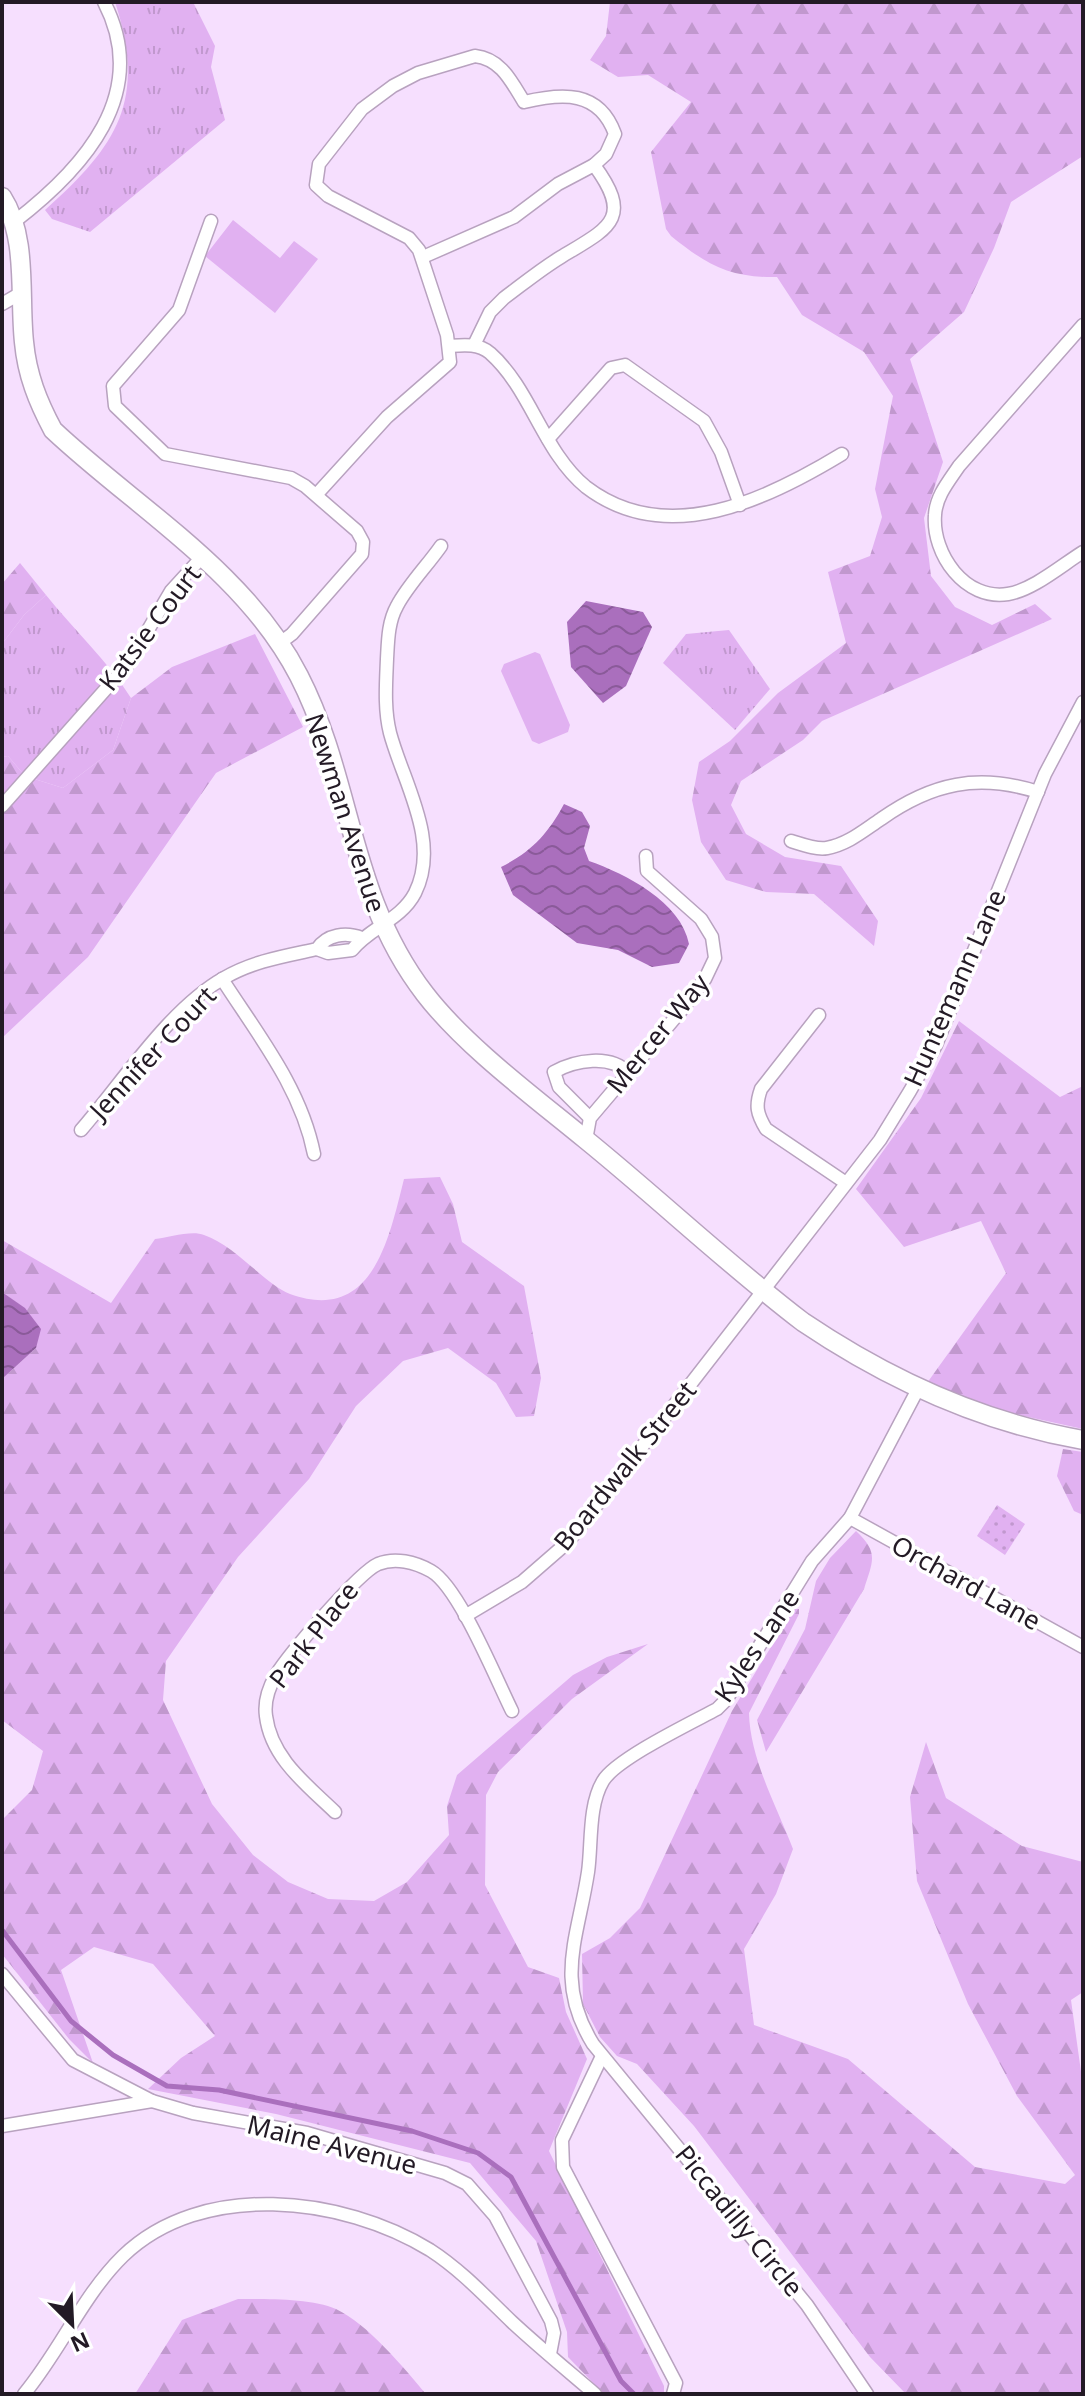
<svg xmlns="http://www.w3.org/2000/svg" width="1085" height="2396" font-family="'Noto Sans',sans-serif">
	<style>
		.grass { fill: url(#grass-tufts) }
		.forest { fill: url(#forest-firs) }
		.garden { fill: url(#garden-dots) }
		.pitch { fill: #e1b1f1 }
		.water { fill: url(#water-waves) }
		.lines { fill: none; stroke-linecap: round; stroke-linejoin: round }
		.stream { stroke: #aa6fbd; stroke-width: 5 }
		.street-casing { stroke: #b8a2bf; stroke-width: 15 }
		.secondary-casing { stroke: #b8a2bf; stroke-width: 21 }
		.street { stroke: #fff; stroke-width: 12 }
		.secondary { stroke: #fff; stroke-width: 18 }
		.labels { text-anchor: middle; stroke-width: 7; stroke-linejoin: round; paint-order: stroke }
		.street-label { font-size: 26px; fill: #231a25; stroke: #fff }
	</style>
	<defs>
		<pattern id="grass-tufts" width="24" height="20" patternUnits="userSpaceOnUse" patternTransform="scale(2)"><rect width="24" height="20" fill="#e1b1f1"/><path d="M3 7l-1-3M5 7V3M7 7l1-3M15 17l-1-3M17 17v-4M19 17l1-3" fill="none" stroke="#c198ce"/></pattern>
		<pattern id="forest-firs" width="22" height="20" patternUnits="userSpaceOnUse" patternTransform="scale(2)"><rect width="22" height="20" fill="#e1b1f1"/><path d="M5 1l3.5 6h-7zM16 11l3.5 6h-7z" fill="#c198ce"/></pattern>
		<pattern id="garden-dots" width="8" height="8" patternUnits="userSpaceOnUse" patternTransform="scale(2)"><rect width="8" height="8" fill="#e1b1f1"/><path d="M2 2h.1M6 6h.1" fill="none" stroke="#c198ce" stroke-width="1.8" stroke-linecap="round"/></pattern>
		<pattern id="water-waves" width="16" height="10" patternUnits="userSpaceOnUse" patternTransform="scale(2)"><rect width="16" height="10" fill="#aa6fbd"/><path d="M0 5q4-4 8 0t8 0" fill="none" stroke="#8a5a99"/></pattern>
	</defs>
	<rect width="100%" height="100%" fill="#f6dffe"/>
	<!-- grass -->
	<g class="grass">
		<path d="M115 2H193L215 46 211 67 225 120 90 232 52 219 45 210C118 145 147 100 115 2Z"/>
		<path d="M46 595C74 630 107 660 131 698L113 750 63 788 25 776 8 756 2 757V644L24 615Z"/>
		<path d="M729 630 770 689 735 730 663 663 686 634Z"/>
	</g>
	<!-- forest -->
	<g class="forest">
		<path d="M610 2H1083V156L1011 202 994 248 964 312 910 359 943 462 924 518 931 576 955 607 992 625 1035 604 1052 619 822 721 803 740 741 781 731 805 746 834 785 857 841 866 878 921 874 946 814 894 766 892 726 880 701 842 692 800 699 762 730 741 778 693 846 643 828 572 870 556 882 517 875 489 893 396 864 352 802 315 777 277C730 278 707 265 671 236L666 229 651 152 691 102 648 75 618 77 590 60 606 36Z"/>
		<path d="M20 563 46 595 24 615 2 644V584Z"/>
		<path d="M255 634 303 727 216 773 88 957 2 1038V757L8 756 25 776 63 788 113 750 131 698 172 667Z"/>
		<path d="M959 1021 1060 1097 1083 1086V1429L996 1410 927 1383 1006 1273 981 1221 904 1247 856 1189 921 1098Z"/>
		<path d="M440 1177 453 1204 462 1242 524 1286 541 1378 534 1416 516 1417 496 1383 448 1348 403 1361 356 1406 309 1479 238 1557 166 1661 163 1700 212 1804 253 1855 288 1882 328 1899 374 1901 407 1882 449 1835 447 1806 457 1775 573 1675 607 1657 648 1644 572 1699 498 1772 486 1795 485 1885 528 1967 559 1978 566 2012 587 2059 549 2151 664 2386V2394H604L568 2357 567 2332 536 2241 470 2163 276 2114 148 2089 181 2058 215 2036 153 1964 94 1947 61 1970 93 2063 69 2039 2 1954V1820L32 1790 43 1751 2 1720V1379L36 1348 24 1308 2 1292V1240L111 1303 155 1239C168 1238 191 1230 204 1235 236 1246 266 1285 290 1294 373 1324 389 1238 404 1179Z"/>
		<path d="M1063 1449 1083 1452V1515L1074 1511 1057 1476Z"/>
		<path d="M856 1531C879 1553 873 1560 864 1589L766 1752 757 1720 805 1629 816 1581 830 1558Z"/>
		<path d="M794 1609H799V1614L749 1713C750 1759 777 1807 793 1849L776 1894 744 1949 754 2025 848 2059 975 2167 1065 2184 1075 2175 1017 2096 968 2004 917 1881 910 1797 926 1742 946 1798 1022 1846 1083 1862V1992L1071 2000 1083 2086V2394H906L870 2357 694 2126 637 2064 617 2056 600 2037 583 2004 582 1954 610 1938 640 1908 732 1711Z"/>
		<path d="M238 2299C265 2299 312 2298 336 2309 368 2324 404 2368 426 2394H135L182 2320Z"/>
	</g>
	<!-- garden -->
	<path class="garden" d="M997 1505 1025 1524 1005 1555 977 1536Z"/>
	<!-- pitch -->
	<g class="pitch">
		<path d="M233 220 280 258 294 241 318 259 275 313 205 256Z"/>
		<path d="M535 652 540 654 570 725 568 732 539 744 532 741 501 671 504 664Z"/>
	</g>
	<!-- water -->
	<g class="water">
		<path d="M586 601 643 612 652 627 626 686 603 703 571 667 567 622Z"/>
		<path d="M564 804 582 812 590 826 584 848 589 861C626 874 681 902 689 944L679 963 652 967 618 950 577 943 513 895 501 867C531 852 548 834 564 804Z"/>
		<path d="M2 1292 25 1308 41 1329 36 1348 2 1379Z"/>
	</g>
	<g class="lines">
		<!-- stream -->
		<path class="stream" d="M2 1930 71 2021 113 2055 167 2086 219 2090 412 2131 478 2153 511 2177 621 2381 634 2394"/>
		<!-- street casing -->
		<g class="street-casing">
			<g id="street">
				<path d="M211 221 179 310 113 386 115 406 165 454 291 478 305 486 357 531 363 542 362 554 292 634 280 643"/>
				<path d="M14 222C83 169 152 94 104 2"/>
				<path d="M423 257 514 217 558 184 594 165C634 219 609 228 561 257 541 269 523 284 504 298L490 312 474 345"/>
				<path d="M2 304 21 293"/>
				<path d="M1083 325 959 466C949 481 936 496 935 515 932 554 965 601 1008 594 1033 590 1062 565 1083 552"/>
				<path d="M449 346C463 345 478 343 490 353 531 389 543 452 586 487 667 549 768 499 842 454"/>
				<path d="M548 439 611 368 625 365 704 421 721 452 740 505"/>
				<path d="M317 494 387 417 450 362 447 335 419 250 409 238 328 196 316 185 319 164 362 109 393 86 418 73 475 56C501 59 511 81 524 102 562 93 599 90 615 134L606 154 594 165"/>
				<path d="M2 806 128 664 171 591 202 557"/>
				<path d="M791 841C801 844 816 850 827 848 848 844 863 831 881 819 932 783 978 773 1038 792"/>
				<path d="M317 949 328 953 352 950C369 928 401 920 415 893 441 841 403 782 390 733 384 709 386 684 387 659 388 641 388 622 397 606 408 585 427 566 441 546"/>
				<path d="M222 979C258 1035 301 1088 314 1154"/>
				<path d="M819 1015 761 1089C755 1106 757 1114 766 1129L846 1183"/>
				<path d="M590 1118 559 1087 554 1072C575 1060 611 1054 628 1073"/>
				<path d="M81 1130C122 1083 169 1009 224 978 253 961 285 956 317 949 327 934 346 932 362 938"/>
				<path d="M586 1140 590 1118 680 1012 705 979 715 958 712 937 701 919 647 871 646 856"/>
				<path d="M850 1518 1083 1647"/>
				<path d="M465 1616 522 1582 568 1542 880 1140 910 1091 936 1045 1045 774 1083 702"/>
				<path d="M335 1812C307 1785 271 1758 266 1716 264 1702 269 1687 276 1675 289 1654 358 1573 378 1564 395 1557 415 1562 431 1571 459 1587 496 1679 512 1711"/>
				<path d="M2 1974 73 2060 152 2101 193 2113 307 2133 445 2173 467 2184 495 2216 551 2321 554 2333 550 2354"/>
				<path d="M602 2056 562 2140 563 2167 676 2383 673 2394"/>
				<path d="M2 2126 152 2101"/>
				<path d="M24 2394C60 2351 83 2295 123 2256 202 2180 342 2196 430 2250 461 2270 486 2297 512 2322 539 2347 567 2370 595 2394"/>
				<path d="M867 2394 807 2305 593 2044C554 1981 578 1938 588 1872 592 1845 588 1806 603 1781 616 1759 691 1723 717 1709L726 1700 812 1561 850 1518 918 1389"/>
			</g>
		</g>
		<!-- secondary casing -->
		<g class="secondary-casing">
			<path id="secondary" d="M2 197C28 237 19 296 24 342 27 375 38 402 53 430 136 508 245 571 299 676 353 781 348 894 425 994 465 1046 534 1097 585 1139 659 1199 727 1264 803 1322 889 1380 980 1422 1083 1440"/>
		</g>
		<!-- street -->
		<use href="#street" class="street"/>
		<!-- secondary -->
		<use href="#secondary" class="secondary"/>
	</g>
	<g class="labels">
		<!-- street labels -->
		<g class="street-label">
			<text transform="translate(150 628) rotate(-53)" y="9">Katsie Court</text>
			<text transform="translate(345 813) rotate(72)" y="9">Newman Avenue</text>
			<text transform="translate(955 988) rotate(-66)" y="9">Huntemann Lane</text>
			<text transform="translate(658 1034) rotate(-51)" y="9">Mercer Way</text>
			<text transform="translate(153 1053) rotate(-47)" y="9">Jennifer Court</text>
			<text transform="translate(625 1466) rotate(-51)" y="9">Boardwalk Street</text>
			<text transform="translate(966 1583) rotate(29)" y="9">Orchard Lane</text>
			<text transform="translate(314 1635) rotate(-52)" y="9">Park Place</text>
			<text transform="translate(757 1646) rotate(-56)" y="9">Kyles Lane</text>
			<text transform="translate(332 2145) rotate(14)" y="9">Maine Avenue</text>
			<text transform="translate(739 2221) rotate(51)" y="9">Piccadilly Circle</text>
		</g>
	</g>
	<!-- border -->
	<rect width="1085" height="2396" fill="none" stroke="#231a25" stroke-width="8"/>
	<!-- north arrow -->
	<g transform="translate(72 2324) rotate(156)" stroke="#ffffff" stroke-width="6" paint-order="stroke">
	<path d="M0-6L14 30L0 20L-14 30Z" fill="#231a25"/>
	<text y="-12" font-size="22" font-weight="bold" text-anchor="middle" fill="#231a25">N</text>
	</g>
</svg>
